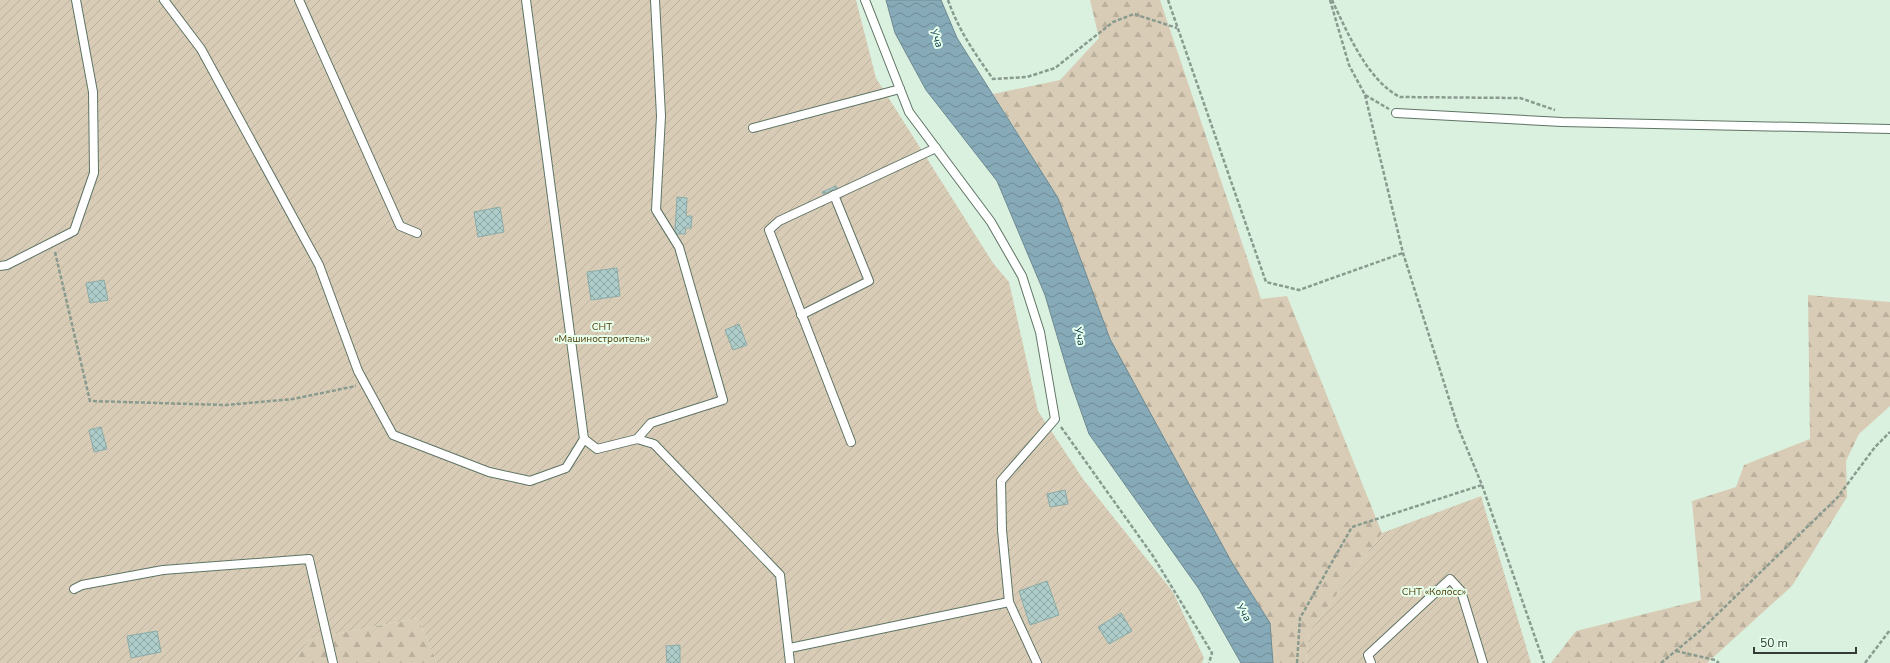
<svg xmlns="http://www.w3.org/2000/svg" width="1890" height="663" font-family="'Nunito Sans',sans-serif">
	<style>
		.forest { fill: url(#forest-firs) }
		.garden { fill: url(#garden-furrows) }
		.water { fill: url(#water-waves); stroke: #6e8991 }
		.building { fill: url(#building-cross-hatch); stroke: #8caba7 }
		.lines { fill: none; stroke-linecap: round; stroke-linejoin: round }
		.service-casing { stroke: #5f7465; stroke-width: 10 }
		.path { stroke: #899a8e; stroke-width: 2.5; stroke-dasharray: 4 2; stroke-linecap: butt }
		.service { stroke: #fff; stroke-width: 8 }
		.labels { text-anchor: middle; stroke-width: 4; stroke-linejoin: round; paint-order: stroke }
		.park-label { font-size: 10px; fill: #564009; stroke: #e7ffed }
		.water-label { font-size: 11px; font-style: italic; fill: #003545; stroke: #e7ffed }
	</style>
	<defs>
		<pattern id="forest-firs" width="22" height="20" patternUnits="userSpaceOnUse"><rect width="22" height="20" fill="#d8ccb6"/><path d="M5 1l3.5 6h-7zM16 11l3.5 6h-7z" fill="#bab09d"/></pattern>
		<pattern id="garden-furrows" width="10" height="10" patternUnits="userSpaceOnUse"><rect width="10" height="10" fill="#d8ccb6"/><path d="M-1 1l2-2M0 10L10 0M9 11l2-2" fill="none" stroke="#bab09d"/></pattern>
		<pattern id="water-waves" width="16" height="10" patternUnits="userSpaceOnUse"><rect width="16" height="10" fill="#87aab8"/><path d="M0 5q4-4 8 0t8 0" fill="none" stroke="#6f8c96"/></pattern>
		<pattern id="building-cross-hatch" width="8" height="8" patternUnits="userSpaceOnUse"><rect width="8" height="8" fill="#aecdca"/><path d="M0 0l8 8M0 8l8-8" fill="none" stroke="#8ea8a5"/></pattern>
	</defs>
	<rect width="100%" height="100%" fill="#daf1e0"/>
	<!-- forest -->
	<g class="forest">
		<path d="M1090 0H1160L1261 299 1287 296 1382 533 1309 632 1306 663H1273L1270 623 1231 561 1110 339 1058 198 993 94 1060 80 1099 38Z"/>
		<path d="M1808 295 1890 302V406L1859 434 1846 461 1847 497 1792 586 1707 663H1551L1576 631 1701 600 1692 501 1736 487 1744 465 1810 439Z"/>
		<path d="M418 618 437 663H292L310 639Z"/>
	</g>
	<!-- garden -->
	<g class="garden">
		<path d="M0 0H856L876 78 993 263 1009 282 1038 411 1083 479 1173 592 1204 658 1202 663H437L418 618 310 639 292 663H0Z"/>
		<path d="M1481 496 1531 663H1306L1309 632 1382 533Z"/>
	</g>
	<!-- water -->
	<path class="water" d="M886 0H941L957 38 1058 198 1110 339 1231 561 1270 623 1273 663H1241L1199 589 1089 434 1071 383 1045 295 997 181 926 90 895 33Z"/>
	<!-- building -->
	<g class="building">
		<path d="M836 186 837 188 823 194 822 192Z"/>
		<path d="M677 197 687 198 686 216H692L691 228H686L685 234H677L675 231Z"/>
		<path d="M500 207 504 232 478 237 474 212Z"/>
		<path d="M617 268 620 296 591 300 587 272Z"/>
		<path d="M104 280 108 300 90 303 86 283Z"/>
		<path d="M739 324 747 345 733 350 725 330Z"/>
		<path d="M101 427 107 449 94 452 89 430Z"/>
		<path d="M1065 490 1068 504 1050 507 1047 494Z"/>
		<path d="M1047 581 1059 615 1030 625 1019 591Z"/>
		<path d="M1121 613 1132 631 1109 644 1098 627Z"/>
		<path d="M157 631 161 652 131 658 127 636Z"/>
		<path d="M680 645V663H667L666 646Z"/>
	</g>
	<g class="lines">
		<!-- service casing -->
		<g class="service-casing">
			<g id="service">
				<path d="M164 0 201 49 319 265 358 371 393 435 489 472 530 481 566 468 584 439 526 0"/>
				<path d="M299 0 400 226 417 233"/>
				<path d="M865 0 909 112 991 222 1022 276 1040 332 1055 419 1001 481 1002 530 1009 602 1037 663"/>
				<path d="M1396 113 1562 122 1890 129"/>
				<path d="M753 128 900 89"/>
				<path d="M0 266 7 265 74 231 94 173 93 92 76 0"/>
				<path d="M801 315 869 281 834 195"/>
				<path d="M584 439 597 449 637 439 654 444 780 575 790 663"/>
				<path d="M637 439 651 423 723 400 679 247 656 210 661 116 655 0"/>
				<path d="M851 442 769 230 779 221 936 148"/>
				<path d="M74 589 82 585 163 570 309 559 333 663"/>
				<path d="M790 648 1009 602"/>
				<path d="M1371 663 1368 655 1450 579 1461 591 1483 663"/>
			</g>
		</g>
		<!-- path -->
		<g class="path">
			<path d="M948 0C958 29 975 54 993 79L1027 77 1055 68 1113 22 1134 14 1177 28"/>
			<path d="M1168 0 1266 282 1299 290 1403 253"/>
			<path d="M1330 0 1349 65 1365 95 1389 109"/>
			<path d="M1332 0C1347 32 1368 81 1400 97L1520 98 1555 110"/>
			<path d="M1365 95 1403 253 1458 427 1482 485 1544 663"/>
			<path d="M55 252 90 401 226 405 293 399 356 386"/>
			<path d="M1061 427 1153 556 1212 653 1209 663"/>
			<path d="M1676 651 1715 660 1719 663"/>
			<path d="M1297 663 1300 618 1352 527 1482 485"/>
			<path d="M1661 663 1701 630 1837 498 1875 447 1890 432"/>
			<path d="M1865 663 1890 630"/>
		</g>
		<!-- service -->
		<use href="#service" class="service"/>
	</g>
	<g class="labels">
		<!-- park labels -->
		<g class="park-label">
			<text x="602" y="330">СНТ<tspan x="602" dy="12">«Машиностроитель»</tspan></text>
			<text x="1434" y="595">СНТ «Колосс»</text>
		</g>
		<!-- water labels -->
		<g class="water-label">
			<text transform="translate(937 38) rotate(69)" y="4">Уча</text>
			<text transform="translate(1080 336) rotate(75)" y="4">Уча</text>
			<text transform="translate(1244 612) rotate(59)" y="4">Уча</text>
		</g>
	</g>
	<!-- scale -->
	<path d="M1754 647v6h102v-6" fill="none" stroke="#323b35" stroke-width="2"/>
	<text x="1760" y="647" font-size="12" fill="#323b35" stroke="#e7ffed" stroke-width="3" paint-order="stroke">50 m</text>
</svg>
